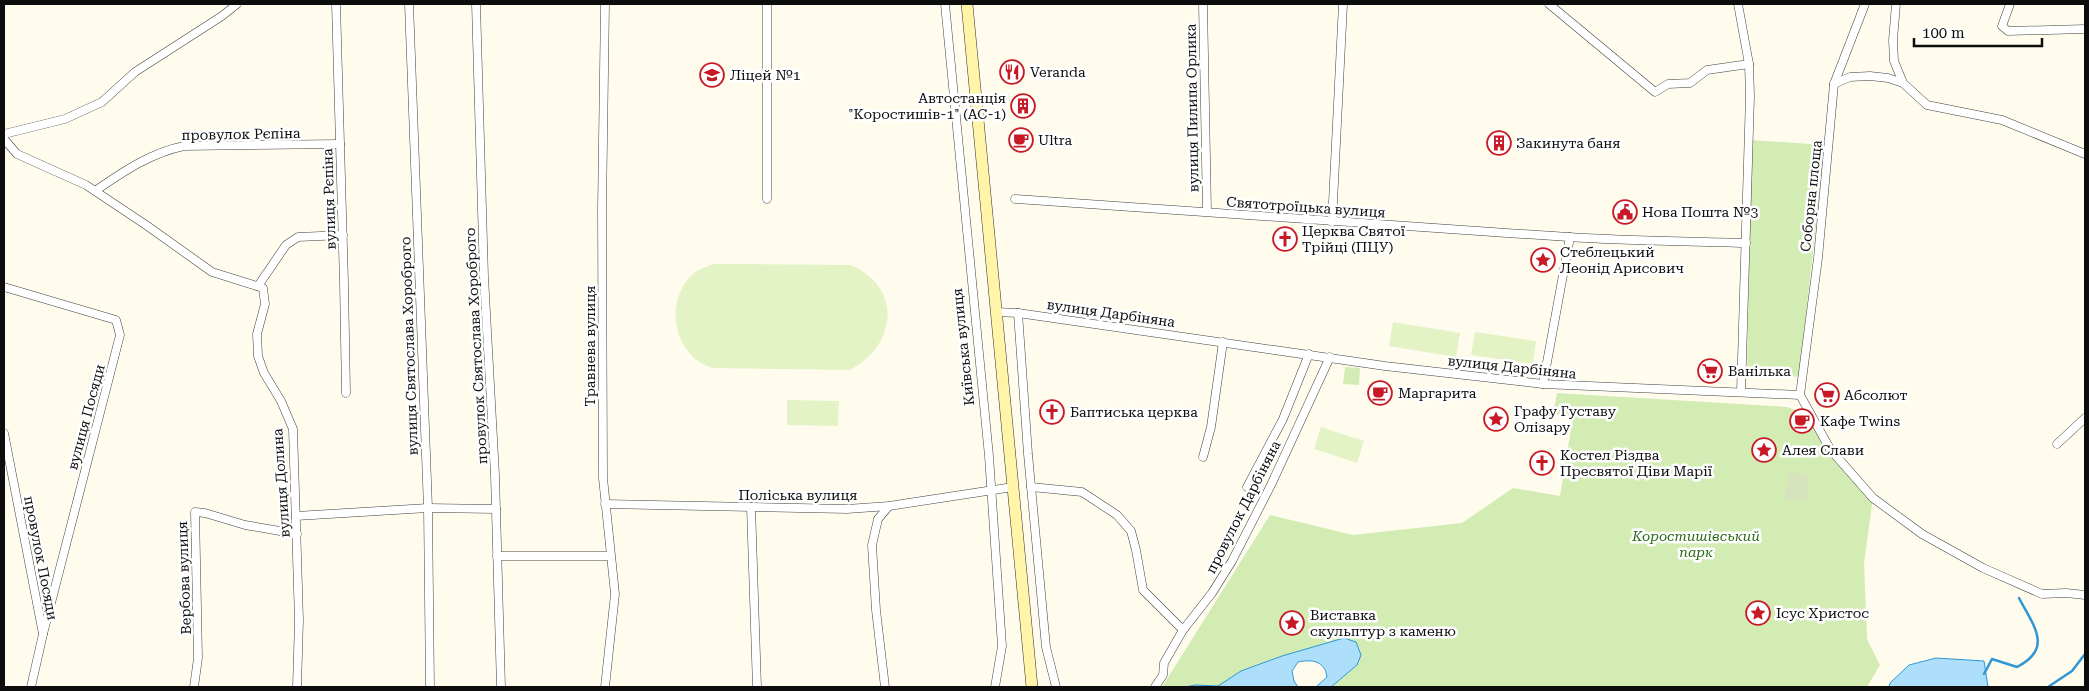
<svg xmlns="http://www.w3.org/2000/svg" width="2089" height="691" font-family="'Roboto Serif',serif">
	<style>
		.green { fill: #d2ecb3 }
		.cemetery { fill: #d7e3bc }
		.pitch { fill: #e4f3c6 }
		.water { fill: #addffb; stroke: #2e97d7 }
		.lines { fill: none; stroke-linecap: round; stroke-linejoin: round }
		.stream { stroke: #2e97d7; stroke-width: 2.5 }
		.minor-casing { stroke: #404040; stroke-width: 9 }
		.secondary-casing { stroke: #2f2f2f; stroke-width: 12 }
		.minor { stroke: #fff; stroke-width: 8 }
		.secondary { stroke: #fff4a8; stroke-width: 11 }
		.labels { text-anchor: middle; stroke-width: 5; stroke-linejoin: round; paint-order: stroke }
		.poi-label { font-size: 14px; fill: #0d0d0d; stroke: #fff; text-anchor: start }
		.street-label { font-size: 14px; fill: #0d0d0d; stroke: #fff }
		.park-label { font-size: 14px; font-style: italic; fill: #2b6918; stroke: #fff }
	</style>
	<rect width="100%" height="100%" fill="#fffbed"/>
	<!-- green -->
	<g class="green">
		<path d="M1751 140 1825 145 1799 377 1747 372Z"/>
		<path d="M1345 367 1360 368 1359 385 1343 384Z"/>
		<path d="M1557 393 1787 407 1812 416 1830 449 1873 498 1864 563 1867 639 1880 665 1867 687H1331L1357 665 1282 656 1241 671 1218 686 1195 685 1185 687H1162L1270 515 1353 535 1462 523 1513 488 1560 496 1573 417 1553 414Z"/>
	</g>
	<!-- cemetery -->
	<path class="cemetery" d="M1789 472 1810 475 1807 502 1785 499Z"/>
	<!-- pitch -->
	<g class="pitch">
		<path d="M713 264 851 265C903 288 897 345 850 370L712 368C707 366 700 363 695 359 670 336 668 295 695 272 700 269 707 267 713 264Z"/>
		<path d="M1393 322 1460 333 1456 357 1389 346Z"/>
		<path d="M1475 332 1536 341 1533 364 1471 355Z"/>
		<path d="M787 400 839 401 838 426 787 425Z"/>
		<path d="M1321 427 1364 441 1357 463 1314 449Z"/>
	</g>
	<!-- water -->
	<g class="water">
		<path d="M1344 638 1356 642 1361 655 1357 665 1331 687H1316L1327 677C1325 661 1312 659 1298 662L1292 671 1294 681 1298 687H1185L1195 685 1218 686 1241 671 1282 656Z"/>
		<path d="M1936 658 1984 661 1988 687H1889L1890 683 1909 665Z"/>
	</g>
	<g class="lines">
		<!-- stream -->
		<g class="stream">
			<path d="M1984 674 1992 659 2017 667C2054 648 2033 625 2019 598"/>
			<path d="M2048 687 2072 671 2085 654"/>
		</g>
		<!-- minor casing -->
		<g class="minor-casing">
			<g id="minor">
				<path d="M336 4 344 283 346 393"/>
				<path d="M409 4 428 508 430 687"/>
				<path d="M476 4 484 277 495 475 501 687"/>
				<path d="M945 4 989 456 1002 646 995 687"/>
				<path d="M1203 4 1207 211"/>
				<path d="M1549 4 1655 92 1668 84 1690 83 1707 70 1749 64"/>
				<path d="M1738 4 1749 64 1750 96 1741 392"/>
				<path d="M1896 4 1893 40 1894 61 1903 83"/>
				<path d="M2010 4 2002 26 2008 31 2085 29"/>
				<path d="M1834 84 1850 77 1870 76 1888 78 1903 83 1927 105 2002 120 2085 154"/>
				<path d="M4 134 65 119 102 102 135 72 222 16 237 4"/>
				<path d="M4 139 17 154 86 185 146 225 212 272 263 288 265 304 257 334 258 356 264 373 281 401 293 429 299 620 297 687"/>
				<path d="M95 191C123 172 150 153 184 146L340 144"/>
				<path d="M767 199V4"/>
				<path d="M1015 199C1199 211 1384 225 1569 237 1628 241 1687 241 1746 243"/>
				<path d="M1332 222 1343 4"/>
				<path d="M258 286 286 245 298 237 343 235"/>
				<path d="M4 287 116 320 120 335 43 634"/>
				<path d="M996 312 1018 313 1385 366 1543 384 1800 395"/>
				<path d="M1018 313 1028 454 1046 647 1056 687"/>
				<path d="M1543 384 1570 237"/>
				<path d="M1800 395 1818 258 1834 84 1865 4"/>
				<path d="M1800 395 1830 449 1873 498 1922 534 1983 568 2042 594 2066 593 2085 595"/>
				<path d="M4 433 43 634 31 687"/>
				<path d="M2057 444 2085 418"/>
				<path d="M1203 457 1211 427 1223 342"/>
				<path d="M1031 487 1082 492 1117 515 1131 531 1136 550 1143 590 1183 630"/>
				<path d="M1247 487 1283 419 1309 354"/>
				<path d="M605 504 847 509 889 506 1013 487"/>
				<path d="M751 507 757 687"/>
				<path d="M296 516 428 508 496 509"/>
				<path d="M497 556H610"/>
				<path d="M194 687 198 658 195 512 205 513 245 525 297 534"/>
				<path d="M605 687 615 594 603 478 602 209 605 4"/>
				<path d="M885 687 876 610 872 545 878 519 889 506"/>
				<path d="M1155 687 1163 675 1164 663 1183 630 1212 593 1232 561 1271 485 1330 357"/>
			</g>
		</g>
		<!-- secondary casing -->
		<g class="secondary-casing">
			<path id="secondary" d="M967 4 1032 687"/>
		</g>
		<!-- minor -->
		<use href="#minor" class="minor"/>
		<!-- secondary -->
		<use href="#secondary" class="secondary"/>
	</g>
	<!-- icons -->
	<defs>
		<g id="restaurant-ring" transform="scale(1.25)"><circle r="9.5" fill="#fff" stroke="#c71a26" stroke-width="1.5"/><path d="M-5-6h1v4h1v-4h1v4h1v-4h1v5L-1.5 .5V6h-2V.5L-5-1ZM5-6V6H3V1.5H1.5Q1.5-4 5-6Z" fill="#c71a26"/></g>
		<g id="school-ring" transform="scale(1.25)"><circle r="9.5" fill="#fff" stroke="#c71a26" stroke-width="1.5"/><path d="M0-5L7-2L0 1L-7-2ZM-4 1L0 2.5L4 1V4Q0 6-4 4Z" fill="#c71a26"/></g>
		<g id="building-ring" transform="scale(1.25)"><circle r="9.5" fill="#fff" stroke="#c71a26" stroke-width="1.5"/><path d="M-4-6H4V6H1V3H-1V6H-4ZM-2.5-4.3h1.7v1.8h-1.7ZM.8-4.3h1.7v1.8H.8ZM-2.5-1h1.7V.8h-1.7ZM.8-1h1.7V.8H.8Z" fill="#c71a26"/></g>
		<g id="cafe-ring" transform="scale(1.25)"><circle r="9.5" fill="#fff" stroke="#c71a26" stroke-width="1.5"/><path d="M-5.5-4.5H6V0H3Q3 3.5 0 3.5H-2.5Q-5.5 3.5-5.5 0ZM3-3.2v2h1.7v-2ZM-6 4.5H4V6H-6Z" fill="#c71a26"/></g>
		<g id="civic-ring" transform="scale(1.25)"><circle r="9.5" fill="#fff" stroke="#c71a26" stroke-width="1.5"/><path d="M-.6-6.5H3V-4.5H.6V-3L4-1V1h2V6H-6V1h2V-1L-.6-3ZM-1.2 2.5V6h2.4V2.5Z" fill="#c71a26"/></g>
		<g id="church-ring" transform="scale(1.25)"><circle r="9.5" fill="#fff" stroke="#c71a26" stroke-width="1.5"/><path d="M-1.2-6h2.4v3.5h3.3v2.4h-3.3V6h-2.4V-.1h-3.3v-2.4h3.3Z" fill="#c71a26"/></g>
		<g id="sight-ring" transform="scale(1.25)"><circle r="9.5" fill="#fff" stroke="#c71a26" stroke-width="1.5"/><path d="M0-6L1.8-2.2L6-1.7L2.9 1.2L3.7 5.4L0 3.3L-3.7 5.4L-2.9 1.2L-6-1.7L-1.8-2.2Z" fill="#c71a26"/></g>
		<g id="supermarket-ring" transform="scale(1.25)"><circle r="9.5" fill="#fff" stroke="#c71a26" stroke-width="1.5"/><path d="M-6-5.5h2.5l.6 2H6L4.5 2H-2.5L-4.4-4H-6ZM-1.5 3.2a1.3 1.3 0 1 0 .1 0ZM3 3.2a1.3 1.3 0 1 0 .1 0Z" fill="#c71a26"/></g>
	</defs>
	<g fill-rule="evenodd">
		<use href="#restaurant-ring" x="1012" y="72"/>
		<use href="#school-ring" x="712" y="75"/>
		<use href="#building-ring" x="1023" y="106"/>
		<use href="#cafe-ring" x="1021" y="140"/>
		<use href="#building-ring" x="1499" y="143"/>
		<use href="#civic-ring" x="1625" y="212"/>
		<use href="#church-ring" x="1285" y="239"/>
		<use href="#sight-ring" x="1543" y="260"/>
		<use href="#supermarket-ring" x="1710" y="371"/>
		<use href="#cafe-ring" x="1380" y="393"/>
		<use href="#supermarket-ring" x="1827" y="395"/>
		<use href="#church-ring" x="1052" y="412"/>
		<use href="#sight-ring" x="1496" y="419"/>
		<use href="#cafe-ring" x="1802" y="421"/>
		<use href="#sight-ring" x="1764" y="450"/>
		<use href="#church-ring" x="1542" y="463"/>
		<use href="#sight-ring" x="1758" y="613"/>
		<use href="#sight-ring" x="1292" y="623"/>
	</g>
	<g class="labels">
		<!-- poi labels -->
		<g class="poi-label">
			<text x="1030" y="77">Veranda</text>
			<text x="730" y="80">Ліцей №1</text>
			<text x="1006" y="103" text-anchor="end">Автостанція<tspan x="1006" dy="16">"Коростишів-1" (АС-1)</tspan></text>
			<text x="1038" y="145">Ultra</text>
			<text x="1516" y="148">Закинута баня</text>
			<text x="1642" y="217">Нова Пошта №3</text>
			<text x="1302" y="236">Церква Святої<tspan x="1302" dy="16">Трійці (ПЦУ)</tspan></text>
			<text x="1560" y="257">Стеблецький<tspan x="1560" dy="16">Леонід Арисович</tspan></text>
			<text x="1728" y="376">Ванілька</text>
			<text x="1398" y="398">Маргарита</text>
			<text x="1844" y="400">Абсолют</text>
			<text x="1514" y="416">Графу Густаву<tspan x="1514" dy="16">Олізару</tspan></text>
			<text x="1070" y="417">Баптиська церква</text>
			<text x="1820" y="426">Кафе Twins</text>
			<text x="1782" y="455">Алея Слави</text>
			<text x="1560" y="460">Костел Різдва<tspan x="1560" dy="16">Пресвятої Діви Марії</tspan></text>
			<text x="1776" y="618">Ісус Христос</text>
			<text x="1310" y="620">Виставка<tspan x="1310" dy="16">скульптур з каменю</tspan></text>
		</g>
		<!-- street labels -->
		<g class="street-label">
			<text transform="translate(1192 108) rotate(-91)" y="5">вулиця Пилипа Орлика</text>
			<text transform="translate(241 134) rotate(-1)" y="5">провулок Рєпіна</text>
			<text transform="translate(1811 196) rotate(-84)" y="5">Соборна площа</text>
			<text transform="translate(329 199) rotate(-92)" y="5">вулиця Рєпіна</text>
			<text transform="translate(1306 207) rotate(4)" y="5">Святотроїцька вулиця</text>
			<text transform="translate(1111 313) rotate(8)" y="5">вулиця Дарбіняна</text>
			<text transform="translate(409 346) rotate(-92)" y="5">вулиця Святослава Хороброго</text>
			<text transform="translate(476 346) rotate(-93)" y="5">провулок Святослава Хороброго</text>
			<text transform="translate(590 346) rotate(-90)" y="5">Травнева вулиця</text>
			<text transform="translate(963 347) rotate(-96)" y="5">Київська вулиця</text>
			<text transform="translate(1512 367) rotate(6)" y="5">вулиця Дарбіняна</text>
			<text transform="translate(86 417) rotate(-75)" y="5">вулиця Посяди</text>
			<text transform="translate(281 483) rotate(-94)" y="5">вулиця Долина</text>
			<text x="798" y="500">Поліська вулиця</text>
			<text transform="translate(1243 507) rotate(-63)" y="5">провулок Дарбіняна</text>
			<text transform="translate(41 558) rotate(79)" y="5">провулок Посяди</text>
			<text transform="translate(184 578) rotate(-92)" y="5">Вербова вулиця</text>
		</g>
		<!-- park labels -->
		<g class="park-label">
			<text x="1696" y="541">Коростишівський<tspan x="1696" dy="16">парк</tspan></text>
		</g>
	</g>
	<!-- border -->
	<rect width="2089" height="691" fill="none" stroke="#0d0d0d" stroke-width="10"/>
	<!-- scale -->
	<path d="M1914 38v8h128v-8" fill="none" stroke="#0d0d0d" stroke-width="2.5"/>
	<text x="1922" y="38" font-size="15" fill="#0d0d0d" stroke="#ffffff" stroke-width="4" paint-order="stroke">100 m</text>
</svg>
